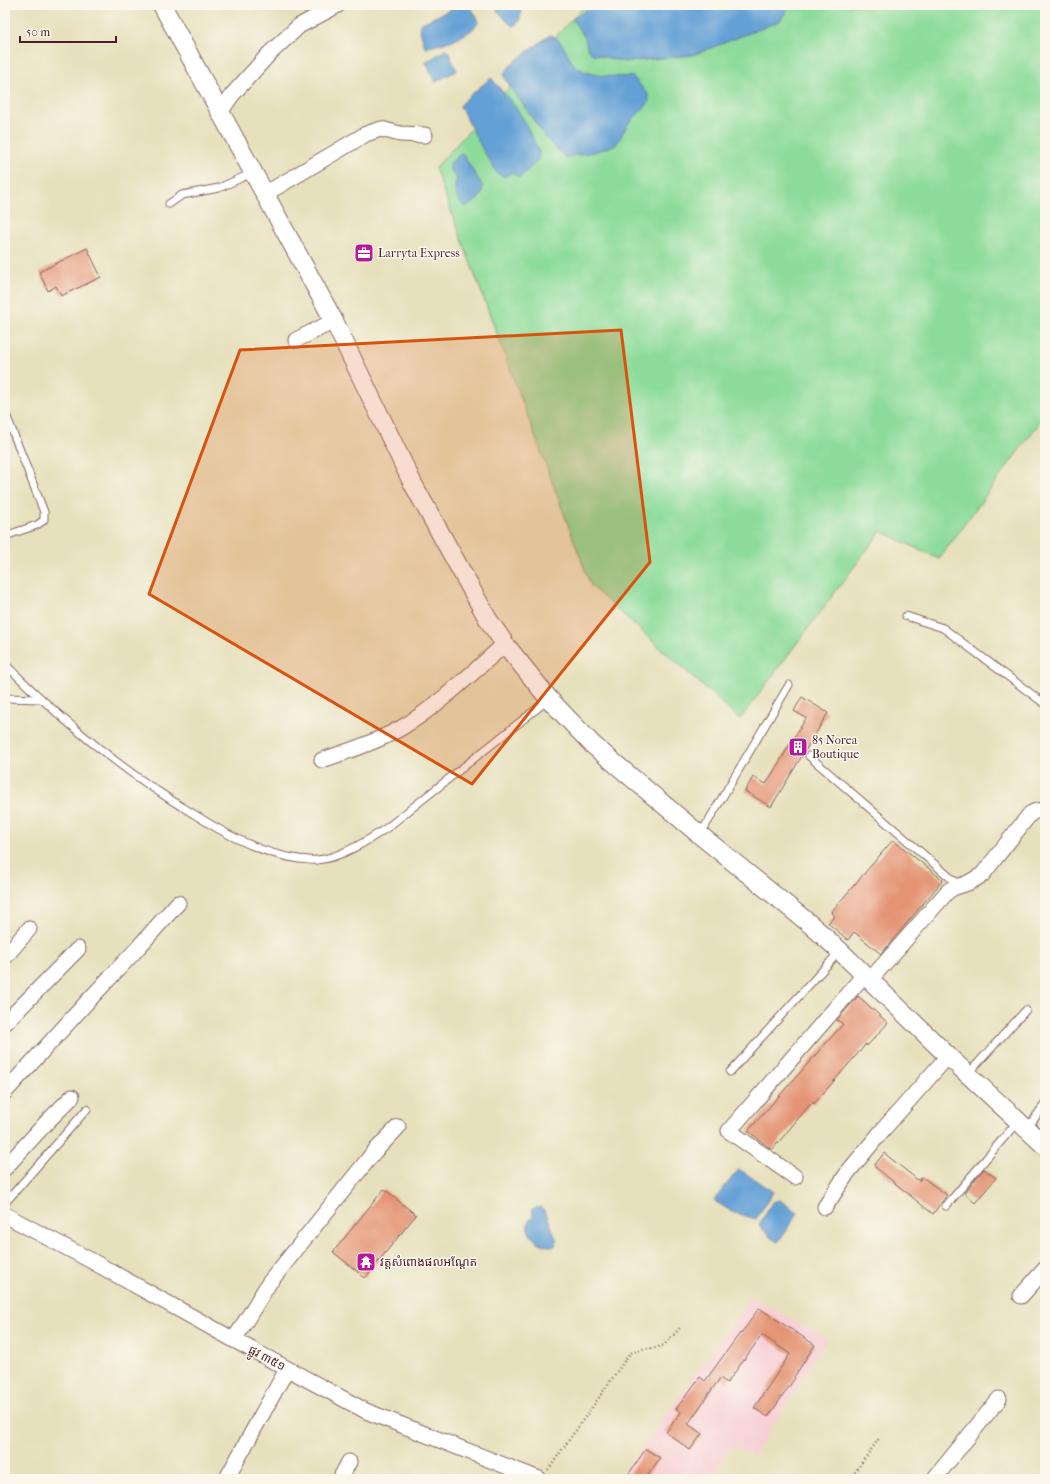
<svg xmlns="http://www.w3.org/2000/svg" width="1050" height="1484" font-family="'IM FELL French Canon','Noto Sans Khmer',serif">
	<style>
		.built { fill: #f7cfd5 }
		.green { fill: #8cdb9a; stroke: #6b7d62 }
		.water { fill: #64a0d5; stroke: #576080 }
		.building { fill: #e49474 }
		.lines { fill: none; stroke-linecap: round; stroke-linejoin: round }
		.service-casing { stroke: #81635e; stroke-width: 9 }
		.minor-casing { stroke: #81635e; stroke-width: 17 }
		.tertiary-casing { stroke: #81635e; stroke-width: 20 }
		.path { stroke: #81635e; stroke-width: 2.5; stroke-dasharray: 1 3; stroke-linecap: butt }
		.service { stroke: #fff; stroke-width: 7 }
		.minor { stroke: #fff; stroke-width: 15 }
		.tertiary { stroke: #fff; stroke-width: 18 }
		.marked { fill: #d8530f; fill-opacity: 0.2; stroke: #d8530f; stroke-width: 3; stroke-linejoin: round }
		.labels { text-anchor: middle; stroke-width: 3; stroke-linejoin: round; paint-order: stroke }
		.poi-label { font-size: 12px; fill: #4a1f2b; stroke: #fbf7ec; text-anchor: start }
		.street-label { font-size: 12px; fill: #4a1f2b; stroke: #fbf7ec }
	</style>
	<rect width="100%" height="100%" fill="#fbf7ec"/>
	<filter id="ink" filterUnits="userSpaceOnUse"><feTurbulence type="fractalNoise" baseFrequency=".025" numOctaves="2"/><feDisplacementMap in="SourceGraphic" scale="8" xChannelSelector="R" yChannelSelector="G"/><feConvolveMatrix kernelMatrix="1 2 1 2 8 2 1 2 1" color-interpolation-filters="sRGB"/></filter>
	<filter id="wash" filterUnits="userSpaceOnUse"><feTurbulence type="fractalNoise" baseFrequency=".012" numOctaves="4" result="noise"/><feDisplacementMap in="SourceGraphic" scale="16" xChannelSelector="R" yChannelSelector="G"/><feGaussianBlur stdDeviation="0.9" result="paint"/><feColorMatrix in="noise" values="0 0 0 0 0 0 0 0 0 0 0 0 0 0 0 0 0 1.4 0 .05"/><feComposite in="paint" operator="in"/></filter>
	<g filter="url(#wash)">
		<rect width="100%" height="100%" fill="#e6e0bc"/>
		<!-- built -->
		<path class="built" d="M752 1297 827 1339 754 1455 731 1446 710 1479H619Z"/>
		<!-- green -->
		<path class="green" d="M585 5H1045V415L939 559 881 531 740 719 591 586 435 168Z"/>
		<!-- water -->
		<g class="water">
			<path d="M460 5C472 5 473 11 479 21 471 37 442 44 425 48L420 30V24Z"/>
			<path d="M492 5H532L521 10C520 18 521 24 512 26Z"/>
			<path d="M595 5H790L780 21 693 55 624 62 593 54 588 50 585 38 572 19Z"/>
			<path d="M550 35C566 39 566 62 580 69 596 78 615 76 633 77L648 94 649 102 645 107 628 124 616 145 594 152 565 157 548 141 506 80 503 74 515 61Z"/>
			<path d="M447 49 457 71 435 82 426 62Z"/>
			<path d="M491 78 517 109 525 122 539 152 538 160 520 178 512 172 505 177 497 173 484 152 460 106 468 97Z"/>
			<path d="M462 153 482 185C485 198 474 203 464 207 457 197 452 191 457 179L450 170V163Z"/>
			<path d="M739 1169 773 1192 756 1219 732 1212 714 1200Z"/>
			<path d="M780 1200 798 1213 778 1242 771 1238 759 1225 772 1202Z"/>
			<path d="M541 1207 546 1213 557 1241 555 1246C541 1248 523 1235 529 1220L533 1218 532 1209Z"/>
		</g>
		<g id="blocks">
			<!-- building -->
			<g class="building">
				<path d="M87 248 101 277 61 296 56 286 48 291 39 272Z"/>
				<path d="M802 697 828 713 771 807 745 791 753 777 766 784 806 718 794 711Z"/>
				<path d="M893 840 943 880 881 954 854 932 848 940 828 923 835 916 831 912Z"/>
				<path d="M858 996 888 1023 867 1046 866 1044 814 1104 812 1102 772 1150 748 1131 843 1024 837 1020Z"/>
				<path d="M884 1153 919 1181 922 1177 947 1195 933 1214 874 1166Z"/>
				<path d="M984 1169 996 1178 975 1203 964 1193Z"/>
				<path d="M384 1189 416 1215 365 1278 333 1252Z"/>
				<path d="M759 1308 815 1345 794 1377 795 1378 768 1417 754 1408 790 1354 762 1335 727 1383 720 1378 688 1424 702 1434 690 1450 666 1432 681 1412 676 1409 700 1377 705 1381 740 1333 741 1334Z"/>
				<path d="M646 1449 660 1458 645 1479H625Z"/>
			</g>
		</g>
	</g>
	<g filter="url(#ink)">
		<use href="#blocks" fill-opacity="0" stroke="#81635e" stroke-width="1"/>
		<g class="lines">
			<!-- service casing -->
			<g class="service-casing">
				<g id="service">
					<path d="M169 204 182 195 219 188 252 173"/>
					<path d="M5 412 44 512V520L37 525 5 536"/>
					<path d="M906 616 943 628 1045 704"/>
					<path d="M5 664C63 722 126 774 197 816 228 836 262 854 299 859 305 859 312 861 317 860 341 858 369 840 388 827L549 699"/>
					<path d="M5 698 41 699"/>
					<path d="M809 756 960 886"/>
					<path d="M700 835 789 685"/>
					<path d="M730 1072 840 951"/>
					<path d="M968 1074 1026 1010"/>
					<path d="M1027 1129 1045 1104"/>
					<path d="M5 1203 87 1109"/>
					<path d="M946 1206 1018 1121"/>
				</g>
			</g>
			<!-- minor casing -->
			<g class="minor-casing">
				<g id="minor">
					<path d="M221 111 232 95 269 54 299 26 338 5"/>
					<path d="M265 194 366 134 381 129 400 134 425 135"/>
					<path d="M296 340 334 321"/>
					<path d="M322 760C349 751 376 742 401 728 437 707 473 672 505 644"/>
					<path d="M5 957 29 929"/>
					<path d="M870 980 948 891 953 888 968 883 982 875 1030 814C1035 811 1039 809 1045 812"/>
					<path d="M5 1023 78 949"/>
					<path d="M5 1092 88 1001 135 951 178 903"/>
					<path d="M5 1168 46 1123 72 1097"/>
					<path d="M795 1177 729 1131 864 975"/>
					<path d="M825 1207 848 1172 881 1132 948 1056"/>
					<path d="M5 1215 90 1260 234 1340 366 1411 539 1479"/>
					<path d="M1021 1296 1045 1269"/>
					<path d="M234 1340 269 1283 374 1152 398 1127"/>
					<path d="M227 1478 287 1369"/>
					<path d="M340 1479 349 1462"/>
					<path d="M934 1479 999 1399"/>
				</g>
			</g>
			<!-- tertiary casing -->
			<g class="tertiary-casing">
				<path id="tertiary" d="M162 5 334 321 413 484 489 621 505 644 549 699 593 745 700 835 810 924 840 951 948 1056 1045 1146"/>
			</g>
			<!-- path -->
			<g class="path">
				<path d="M548 1470 630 1353 643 1349 655 1348 664 1345 680 1328"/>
				<path d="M850 1479 880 1437"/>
			</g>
			<!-- service -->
			<use href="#service" class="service"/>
			<!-- minor -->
			<use href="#minor" class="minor"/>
			<!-- tertiary -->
			<use href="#tertiary" class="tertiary"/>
		</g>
	</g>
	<!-- marked area -->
	<path class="marked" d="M621 330 650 562 472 784 149 594 240 350Z"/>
	<!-- icons -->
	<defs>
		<g id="office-square" transform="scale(1)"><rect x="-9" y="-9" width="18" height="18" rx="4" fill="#b5179e" stroke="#fbf7ec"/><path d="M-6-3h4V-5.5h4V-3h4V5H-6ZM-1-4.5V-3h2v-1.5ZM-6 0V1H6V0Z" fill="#fff"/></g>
		<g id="building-square" transform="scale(1)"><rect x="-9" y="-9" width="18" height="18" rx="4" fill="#b5179e" stroke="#fbf7ec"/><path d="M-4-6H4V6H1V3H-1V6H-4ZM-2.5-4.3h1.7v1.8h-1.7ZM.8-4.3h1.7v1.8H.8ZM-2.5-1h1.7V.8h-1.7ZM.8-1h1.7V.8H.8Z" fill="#fff"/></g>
		<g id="temple-square" transform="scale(1)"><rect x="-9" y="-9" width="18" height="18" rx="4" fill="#b5179e" stroke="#fbf7ec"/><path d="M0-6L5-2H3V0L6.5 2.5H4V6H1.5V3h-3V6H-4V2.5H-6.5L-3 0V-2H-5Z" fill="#fff"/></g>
	</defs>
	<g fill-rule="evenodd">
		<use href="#office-square" x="364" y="253"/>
		<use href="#building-square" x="798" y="747"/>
		<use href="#temple-square" x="366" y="1262"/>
	</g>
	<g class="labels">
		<!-- poi labels -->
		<g class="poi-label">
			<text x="378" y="257">Larryta Express</text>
			<text x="812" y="744">85 Norea<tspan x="812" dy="14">Boutique</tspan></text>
			<text x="380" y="1266">វត្តសំពោងផលអណ្តែត</text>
		</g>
		<!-- street labels -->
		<g class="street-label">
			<text transform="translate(267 1358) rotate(28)" y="4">ផ្លូវ ៣៥១</text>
		</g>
	</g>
	<!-- margin -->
	<rect width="1050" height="1484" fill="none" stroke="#fbf7ec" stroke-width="20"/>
	<!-- scale -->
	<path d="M20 36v6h96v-6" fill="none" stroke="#4a1f2b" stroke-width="2"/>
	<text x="26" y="36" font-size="12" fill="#4a1f2b" stroke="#fbf7ec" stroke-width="3" paint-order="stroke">50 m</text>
</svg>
